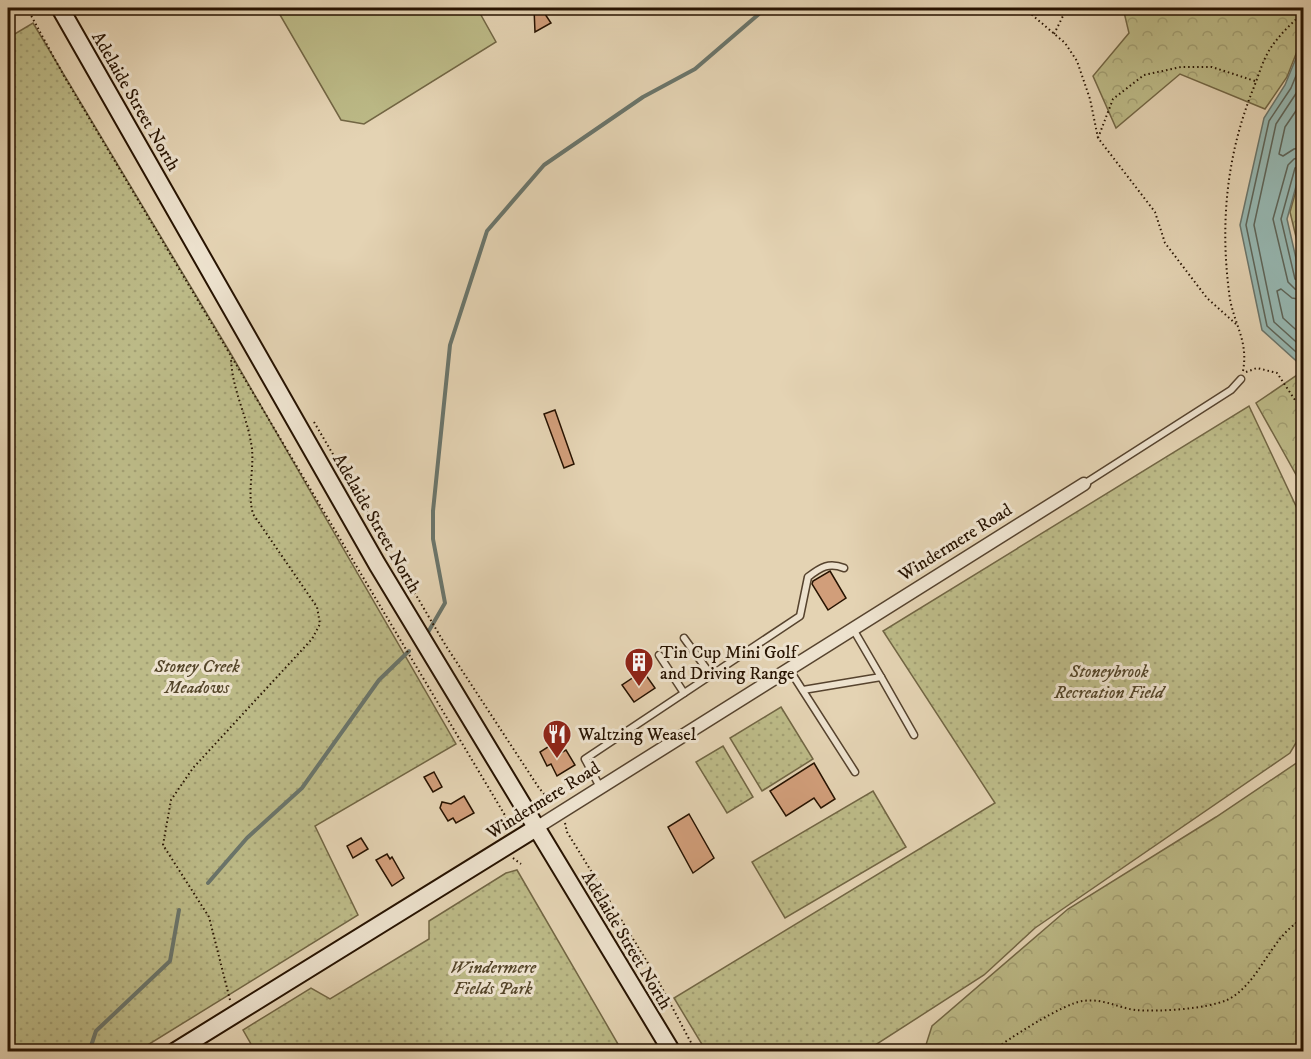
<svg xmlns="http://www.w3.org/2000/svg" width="1311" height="1059" font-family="'IM FELL DW Pica',serif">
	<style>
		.grass { fill: #bcba87; stroke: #726644; stroke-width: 1.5 }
		.forest { fill: url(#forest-crowns); stroke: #726644; stroke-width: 1.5 }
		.park { fill: url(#park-dots); stroke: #726644; stroke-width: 1.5 }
		.water { fill: #96b7b1; stroke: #6a756b; stroke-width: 1.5 }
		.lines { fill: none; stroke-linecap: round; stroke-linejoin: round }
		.shore { stroke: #5e6559; stroke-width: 1.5 }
		.stream { stroke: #6a756b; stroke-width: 4 }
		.building { fill: #d19e7a; stroke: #271301; stroke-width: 1.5 }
		.service-casing { stroke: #56432e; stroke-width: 9 }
		.minor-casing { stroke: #56432e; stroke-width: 15 }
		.secondary-casing { stroke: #271301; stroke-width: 20 }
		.path { stroke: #271301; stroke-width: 2; stroke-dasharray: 1.5 3; stroke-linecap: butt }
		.service { stroke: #ede2ce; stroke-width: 6 }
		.minor { stroke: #ede2ce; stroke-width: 12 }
		.secondary { stroke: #ede2ce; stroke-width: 16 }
		.labels { text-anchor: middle; stroke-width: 6; stroke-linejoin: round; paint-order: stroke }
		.street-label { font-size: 18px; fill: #271301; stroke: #ede2ce }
		.poi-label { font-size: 18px; fill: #271301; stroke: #ede2ce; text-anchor: start }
		.park-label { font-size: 18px; font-style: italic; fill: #544529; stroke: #ede2ce }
	</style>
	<defs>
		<pattern id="forest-crowns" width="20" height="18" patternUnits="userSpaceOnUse" patternTransform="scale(1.5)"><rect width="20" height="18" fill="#bcba87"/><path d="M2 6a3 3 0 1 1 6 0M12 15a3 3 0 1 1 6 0" fill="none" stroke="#a29f73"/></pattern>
		<pattern id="park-dots" width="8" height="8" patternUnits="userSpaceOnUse" patternTransform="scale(1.5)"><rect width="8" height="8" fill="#bcba87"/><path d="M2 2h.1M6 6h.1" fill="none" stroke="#a29f73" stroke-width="1.8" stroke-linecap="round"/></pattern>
	</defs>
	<rect width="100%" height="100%" fill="#e4d3b3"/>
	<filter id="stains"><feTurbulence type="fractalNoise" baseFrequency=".00333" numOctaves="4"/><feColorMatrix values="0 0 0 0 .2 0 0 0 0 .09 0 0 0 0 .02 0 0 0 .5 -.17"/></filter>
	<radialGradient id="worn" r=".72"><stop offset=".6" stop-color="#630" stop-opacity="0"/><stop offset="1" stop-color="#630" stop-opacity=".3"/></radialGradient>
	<!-- grass -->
	<path class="grass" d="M276 8H477L496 42 364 124 341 120Z"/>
	<!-- forest -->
	<g class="forest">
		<path d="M1123 8H1303V36L1287 77 1265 109 1180 74 1116 128 1093 76 1129 33Z"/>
		<path d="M1303 165H1304L1303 266 1290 212Z"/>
		<path d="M1303 371V487L1256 403Z"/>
		<path d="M1303 753V1051H924L932 1026 1068 909 1216 817 1298 762Z"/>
	</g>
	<!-- park -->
	<g class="park">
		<path d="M33 23 231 354 456 744 315 826 358 915 138 1051H8V38Z"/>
		<path d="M1249 406 1303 521V731L1290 753 1035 928 984 975 866 1051H706L674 998 995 803 883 631Z"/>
		<path d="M781 707 813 759 762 791 730 738Z"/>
		<path d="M723 746 753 797 727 813 696 762Z"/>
		<path d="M873 791 906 847 785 918 752 862Z"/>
		<path d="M517 870 622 1051H255L243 1030 311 988 330 999 429 939V921L506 873Z"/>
	</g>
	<!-- water -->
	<path class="water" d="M1303 41V161L1287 219 1303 289V367L1262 330 1240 225 1264 118 1285 85Z"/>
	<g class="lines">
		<!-- shore -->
		<g class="shore">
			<path d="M1304 56 1291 88 1269 121 1246 225 1267 326 1304 359"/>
			<path d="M1304 77 1297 92 1276 124 1254 225 1274 322 1304 349"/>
			<path d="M1304 99 1285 127 1279 154 1283 156 1294 149 1304 147"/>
			<path d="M1304 156 1294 159 1288 165 1273 219 1288 282 1295 289 1304 291"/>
			<path d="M1304 164 1295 168 1281 219 1295 279 1304 283"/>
			<path d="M1304 300 1292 298 1281 289 1277 291 1283 318 1304 337"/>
		</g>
		<!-- stream -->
		<g class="stream">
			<path d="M427 634 445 603 433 539V511L450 345 487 231 544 165 643 97 695 69 766 8"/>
			<path d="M208 883 247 838 302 788 379 680 409 651"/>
			<path d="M33 1052H45"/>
			<path d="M89 1052 96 1031 170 961 179 910"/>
		</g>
	</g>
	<!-- building -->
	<g class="building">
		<path d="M534 8H541L551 23 535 32Z"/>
		<path d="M555 410 574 464 564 468 544 414Z"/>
		<path d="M830 571 846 598 828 610 812 584 813 581Z"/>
		<path d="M643 671 655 688 634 702 622 685Z"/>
		<path d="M554 743 559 754 566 750 575 765 557 776 551 764 547 766 540 752Z"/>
		<path d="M814 763 835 799 821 808 814 798 786 816 770 791Z"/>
		<path d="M434 772 442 787 433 792 424 777Z"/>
		<path d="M464 796 474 813 456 823 453 818 448 821 440 808 442 802 451 804Z"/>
		<path d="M689 814 714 858 693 873 668 827Z"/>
		<path d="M361 838 368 849 353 858 347 846Z"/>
		<path d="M387 854 390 859 392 857 404 878 392 886 376 860Z"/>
	</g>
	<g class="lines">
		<!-- service casing -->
		<g class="service-casing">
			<g id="service">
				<path d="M1084 484 1231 390 1241 379"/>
				<path d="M684 638 711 675"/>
				<path d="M659 655 684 693"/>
				<path d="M789 669 855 772"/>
				<path d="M881 677 914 735"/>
				<path d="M803 690 881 677 853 629"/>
				<path d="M600 787 585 759 800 616 808 577C821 567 829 562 844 568"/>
			</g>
		</g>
		<!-- minor casing -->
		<g class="minor-casing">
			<path id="minor" d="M536 828 1084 484"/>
		</g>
		<!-- secondary casing -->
		<g class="secondary-casing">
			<g id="secondary">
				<path d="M60 8 377 564 672 1052"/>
				<path d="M174 1052 536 828"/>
			</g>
		</g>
		<!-- path -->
		<g class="path">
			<path d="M27 8 64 76 506 817 504 830"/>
			<path d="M1015 8 1031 14 1065 43 1077 61 1090 99 1098 138 1155 212 1165 243 1207 298 1237 325"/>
			<path d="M1054 34 1067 8"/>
			<path d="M1098 138 1113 99 1144 75 1181 67H1212L1255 81"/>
			<path d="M1243 371C1249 339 1232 322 1229 292 1220 221 1227 153 1254 87 1259 74 1263 60 1270 49 1279 35 1292 23 1304 12"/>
			<path d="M1246 372 1257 368 1277 373 1299 406 1304 408"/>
			<path d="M314 422 446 646 539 788 552 803"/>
			<path d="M565 823 567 832 654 973 696 1052"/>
			<path d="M513 858 521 864"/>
			<path d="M230 1000 209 917 163 845 171 800 193 768 312 639 320 624 317 607 253 514C247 492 254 471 252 449 248 417 232 391 231 358"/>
			<path d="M991 1052C1008 1039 1064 1003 1083 1001 1103 998 1118 1008 1136 1010 1160 1012 1205 1009 1227 1000 1261 983 1269 937 1304 918"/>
		</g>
		<!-- service -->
		<use href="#service" class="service"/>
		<!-- minor -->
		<use href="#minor" class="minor"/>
		<!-- secondary -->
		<use href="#secondary" class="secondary"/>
	</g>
	<!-- icons -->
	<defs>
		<g id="building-pin" transform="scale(1.5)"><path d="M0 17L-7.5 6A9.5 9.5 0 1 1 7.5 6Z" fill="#8f2418" stroke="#ede2ce"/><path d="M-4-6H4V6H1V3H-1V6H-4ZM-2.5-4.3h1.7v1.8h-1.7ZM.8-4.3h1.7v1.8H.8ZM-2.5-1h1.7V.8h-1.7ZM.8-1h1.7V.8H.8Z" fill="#fff"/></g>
		<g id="restaurant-pin" transform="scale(1.5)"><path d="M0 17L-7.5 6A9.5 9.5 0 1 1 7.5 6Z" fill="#8f2418" stroke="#ede2ce"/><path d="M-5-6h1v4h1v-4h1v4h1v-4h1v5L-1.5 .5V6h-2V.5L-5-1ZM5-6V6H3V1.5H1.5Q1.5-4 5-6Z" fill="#fff"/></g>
	</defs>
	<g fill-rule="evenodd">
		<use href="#building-pin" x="639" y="662"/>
		<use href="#restaurant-pin" x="557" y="734"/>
	</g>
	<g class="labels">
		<!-- street labels -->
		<g class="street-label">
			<text transform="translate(136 101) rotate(60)" y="6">Adelaide Street North</text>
			<text transform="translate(377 523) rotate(60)" y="6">Adelaide Street North</text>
			<text transform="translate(955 542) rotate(-32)" y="6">Windermere Road</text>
			<text transform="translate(543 800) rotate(-32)" y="6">Windermere Road</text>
			<text transform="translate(627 940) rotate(59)" y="6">Adelaide Street North</text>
		</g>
		<!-- poi labels -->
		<g class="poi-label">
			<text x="660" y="658">Tin Cup Mini Golf<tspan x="660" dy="21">and Driving Range</tspan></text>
			<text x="578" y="740">Waltzing Weasel</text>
		</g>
		<!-- park labels -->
		<g class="park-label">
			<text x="197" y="672">Stoney Creek<tspan x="197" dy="21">Meadows</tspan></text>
			<text x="1109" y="677">Stoneybrook<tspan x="1109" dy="21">Recreation Field</tspan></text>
			<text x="493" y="973">Windermere<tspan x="493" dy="21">Fields Park</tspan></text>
		</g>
	</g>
	<!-- margin -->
	<rect width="1311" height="1059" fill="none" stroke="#e4d3b3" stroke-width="30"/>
	<rect x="9" y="9" width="1293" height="1041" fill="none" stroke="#271301" stroke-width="3"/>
	<rect x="15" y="15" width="1281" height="1029" fill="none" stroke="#271301" stroke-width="1.5"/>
	<rect width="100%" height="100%" filter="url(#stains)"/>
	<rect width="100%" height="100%" fill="url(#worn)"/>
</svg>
